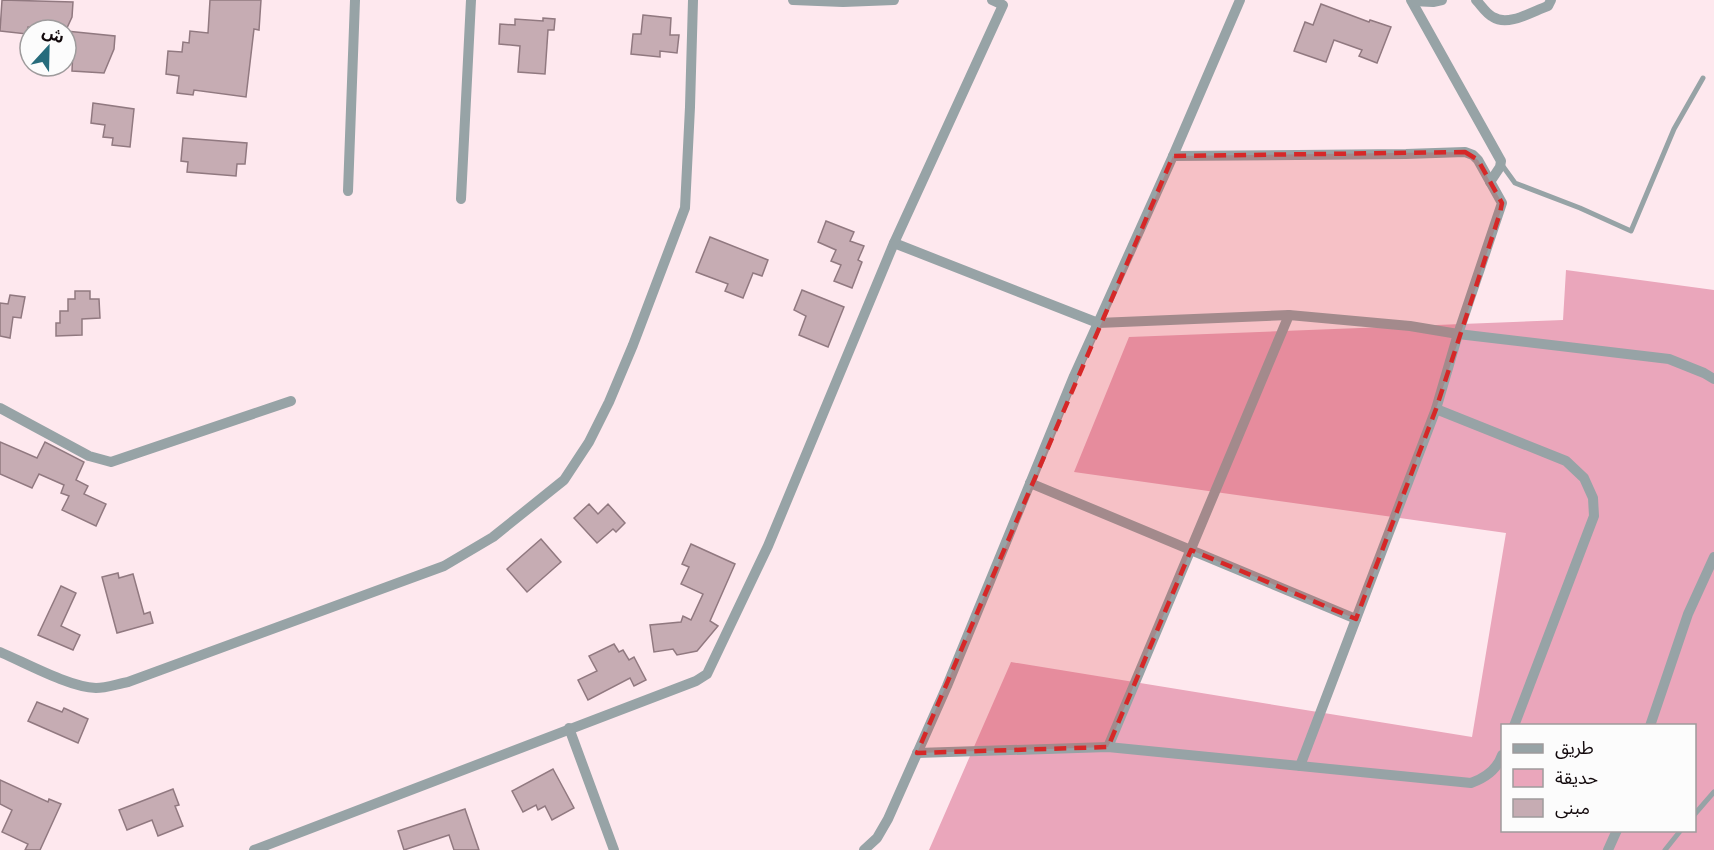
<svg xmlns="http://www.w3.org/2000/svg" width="1714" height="850" font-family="'Work Sans','Noto Sans Arabic',sans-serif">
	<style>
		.green { fill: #eaa6bb; fill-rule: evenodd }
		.building { fill: #c6acb3; stroke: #917980; stroke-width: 1.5 }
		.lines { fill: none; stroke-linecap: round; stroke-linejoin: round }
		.lane { stroke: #97a3a6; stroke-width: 5 }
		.street { stroke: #97a3a6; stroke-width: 10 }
		.marked { fill: #d62828; fill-opacity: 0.2; stroke: #d62828; stroke-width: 4.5; stroke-dasharray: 12 8; stroke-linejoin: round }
	</style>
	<rect width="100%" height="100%" fill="#fee8ee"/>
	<!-- green -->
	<path class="green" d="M1566 270 1714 290V850H929L1011 662 1472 737 1506 533 1074 472 1129 337 1563 320ZM1502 726H1694V830H1502Z"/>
	<!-- building -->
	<g class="building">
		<path d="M2 0 73 2 72 17 66 30 28 27 27 34 0 31Z"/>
		<path d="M210 0H261L259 30 254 29 246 97 194 90 193 95 177 93 179 76 166 74 168 51 182 52 183 42 189 43 190 31 208 33Z"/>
		<path d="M1321 4 1369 22 1370 20 1391 27 1377 63 1359 56 1362 50 1334 40 1326 62 1294 51 1305 22 1313 25Z"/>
		<path d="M643 15 671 18 670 35H679L677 53 660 51V57L631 54 633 34H641Z"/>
		<path d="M543 18 555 19 554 30H548L545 74 518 72 520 46 499 44 500 24 515 25V19L543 21Z"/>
		<path d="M66 31 115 36 114 49 104 73 72 71 73 49 66 46Z"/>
		<path d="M93 103 134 109 130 147 112 145 113 138 103 137 105 125 91 123Z"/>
		<path d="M183 138 247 143 245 164H237L236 176 187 172 188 162 181 161Z"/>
		<path d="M826 221 854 232 850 241 864 246 858 260 862 262 852 288 834 281 841 265 831 261 836 250 818 242Z"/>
		<path d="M710 237 768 260 762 276 753 273 743 298 725 291 728 284 696 272Z"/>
		<path d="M802 290 844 307 828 347 799 335 806 316 794 310Z"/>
		<path d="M75 291H90V299H99L100 318 82 319V335L56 336V323H60V311H68V299H75Z"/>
		<path d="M10 295 25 297 21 318 13 317 10 338 0 336V303L8 304Z"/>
		<path d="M0 442 37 458 45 442 84 462 76 480 88 486 84 494 106 504 96 526 62 510 69 496 61 493 64 485 39 474 32 488 0 474Z"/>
		<path d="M589 504 598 514 608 504 625 523 616 532 613 529 597 543 574 518Z"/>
		<path d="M541 539 561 562 527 592 507 569Z"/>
		<path d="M691 544 735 564 710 621 718 626 697 651 677 655 673 649 654 652 650 625 681 622 683 616 691 620 703 594 681 584 689 567 682 564Z"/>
		<path d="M118 573 119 578 133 574 144 614 150 612 153 623 117 633 102 577Z"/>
		<path d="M61 586 76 593 61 626 80 635 73 650 38 635Z"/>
		<path d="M614 644 619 652 623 650 629 660 634 657 646 680 634 686 630 678 588 700 578 680 597 671 589 656Z"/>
		<path d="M37 702 62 712 64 708 88 719 78 743 28 721Z"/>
		<path d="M553 769 574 808 552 820 545 806 538 810 536 805 523 812 512 791Z"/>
		<path d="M0 780 48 802 49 799 61 804 40 850H25L28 844 2 832 12 810 0 804Z"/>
		<path d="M173 789 179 805 175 806 183 826 158 836 152 820 127 830 119 810Z"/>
		<path d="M465 809 479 850H454L449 835 404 850 398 831Z"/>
	</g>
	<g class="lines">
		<!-- lane -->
		<g class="lane">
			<path d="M1502 165 1515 183 1580 208 1631 231 1674 129 1703 78"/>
			<path d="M1694 815 1714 792"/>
			<path d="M1665 850 1681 830"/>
		</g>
		<!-- street -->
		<g class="street">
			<path d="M793 0 843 2 894 0"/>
			<path d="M1411 0 1501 161 1500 167 1490 182"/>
			<path d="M1476 0C1481 5 1486 14 1493 17 1508 27 1533 11 1548 6L1551 0"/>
			<path d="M1412 1 1433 2 1442 0"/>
			<path d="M1173 156 1406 154 1465 152 1473 155 1478 160 1502 203 1458 334 1436 409 1300 766"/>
			<path d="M348 191 355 0"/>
			<path d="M461 199 471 0"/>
			<path d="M894 243 1098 323 1173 156 1240 0"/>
			<path d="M0 408 89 456 111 462 291 401"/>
			<path d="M1436 409 1566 461 1584 478 1593 498 1594 516 1514 726"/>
			<path d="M1030 483 1356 619"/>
			<path d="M0 652C26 663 69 687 96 688 106 688 117 684 128 682L444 566 493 537 564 480 589 442 609 402 633 345 685 208 690 107 693 0"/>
			<path d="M1650 726 1688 614 1714 557"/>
			<path d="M569 728 614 850"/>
			<path d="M1108 747 1289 315"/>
			<path d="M917 753 1108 747 1471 783C1485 778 1497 770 1502 755"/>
			<path d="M254 850 696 681 707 674 768 546 894 243 1003 5 992 0"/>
			<path d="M864 850 877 838 888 819 947 686 1074 376 1098 323 1289 315 1410 326 1458 334 1669 359 1704 373 1714 379"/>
			<path d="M1608 850 1617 830"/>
		</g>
	</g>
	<!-- marked area -->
	<path class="marked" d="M1465 152 1478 160 1502 203 1500 213 1436 409 1356 619 1191 550 1108 747 917 753 1173 156Z"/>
	<!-- legend -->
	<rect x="1501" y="724" width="195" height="108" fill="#fcfcfc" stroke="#9e9b9c" stroke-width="1.5"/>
	<rect x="1513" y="744" width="30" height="9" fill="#97a3a6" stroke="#9e9b9c" stroke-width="1.5"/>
	<text x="1555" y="754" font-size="18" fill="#12090c">طريق</text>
	<rect x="1513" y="769" width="30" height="18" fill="#eaa6bb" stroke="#9e9b9c" stroke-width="1.5"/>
	<text x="1555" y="784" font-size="18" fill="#12090c">حديقة</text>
	<rect x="1513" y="799" width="30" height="18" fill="#c6acb3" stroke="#9e9b9c" stroke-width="1.5"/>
	<text x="1555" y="814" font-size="18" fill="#12090c">مبنى</text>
	<!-- north arrow -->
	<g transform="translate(48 48) rotate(22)"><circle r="28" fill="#fcfcfc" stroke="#9e9b9c" stroke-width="1.5"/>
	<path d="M0-4.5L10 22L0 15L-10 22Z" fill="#276c7c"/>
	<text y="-9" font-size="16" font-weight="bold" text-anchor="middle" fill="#12090c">ش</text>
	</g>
</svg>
